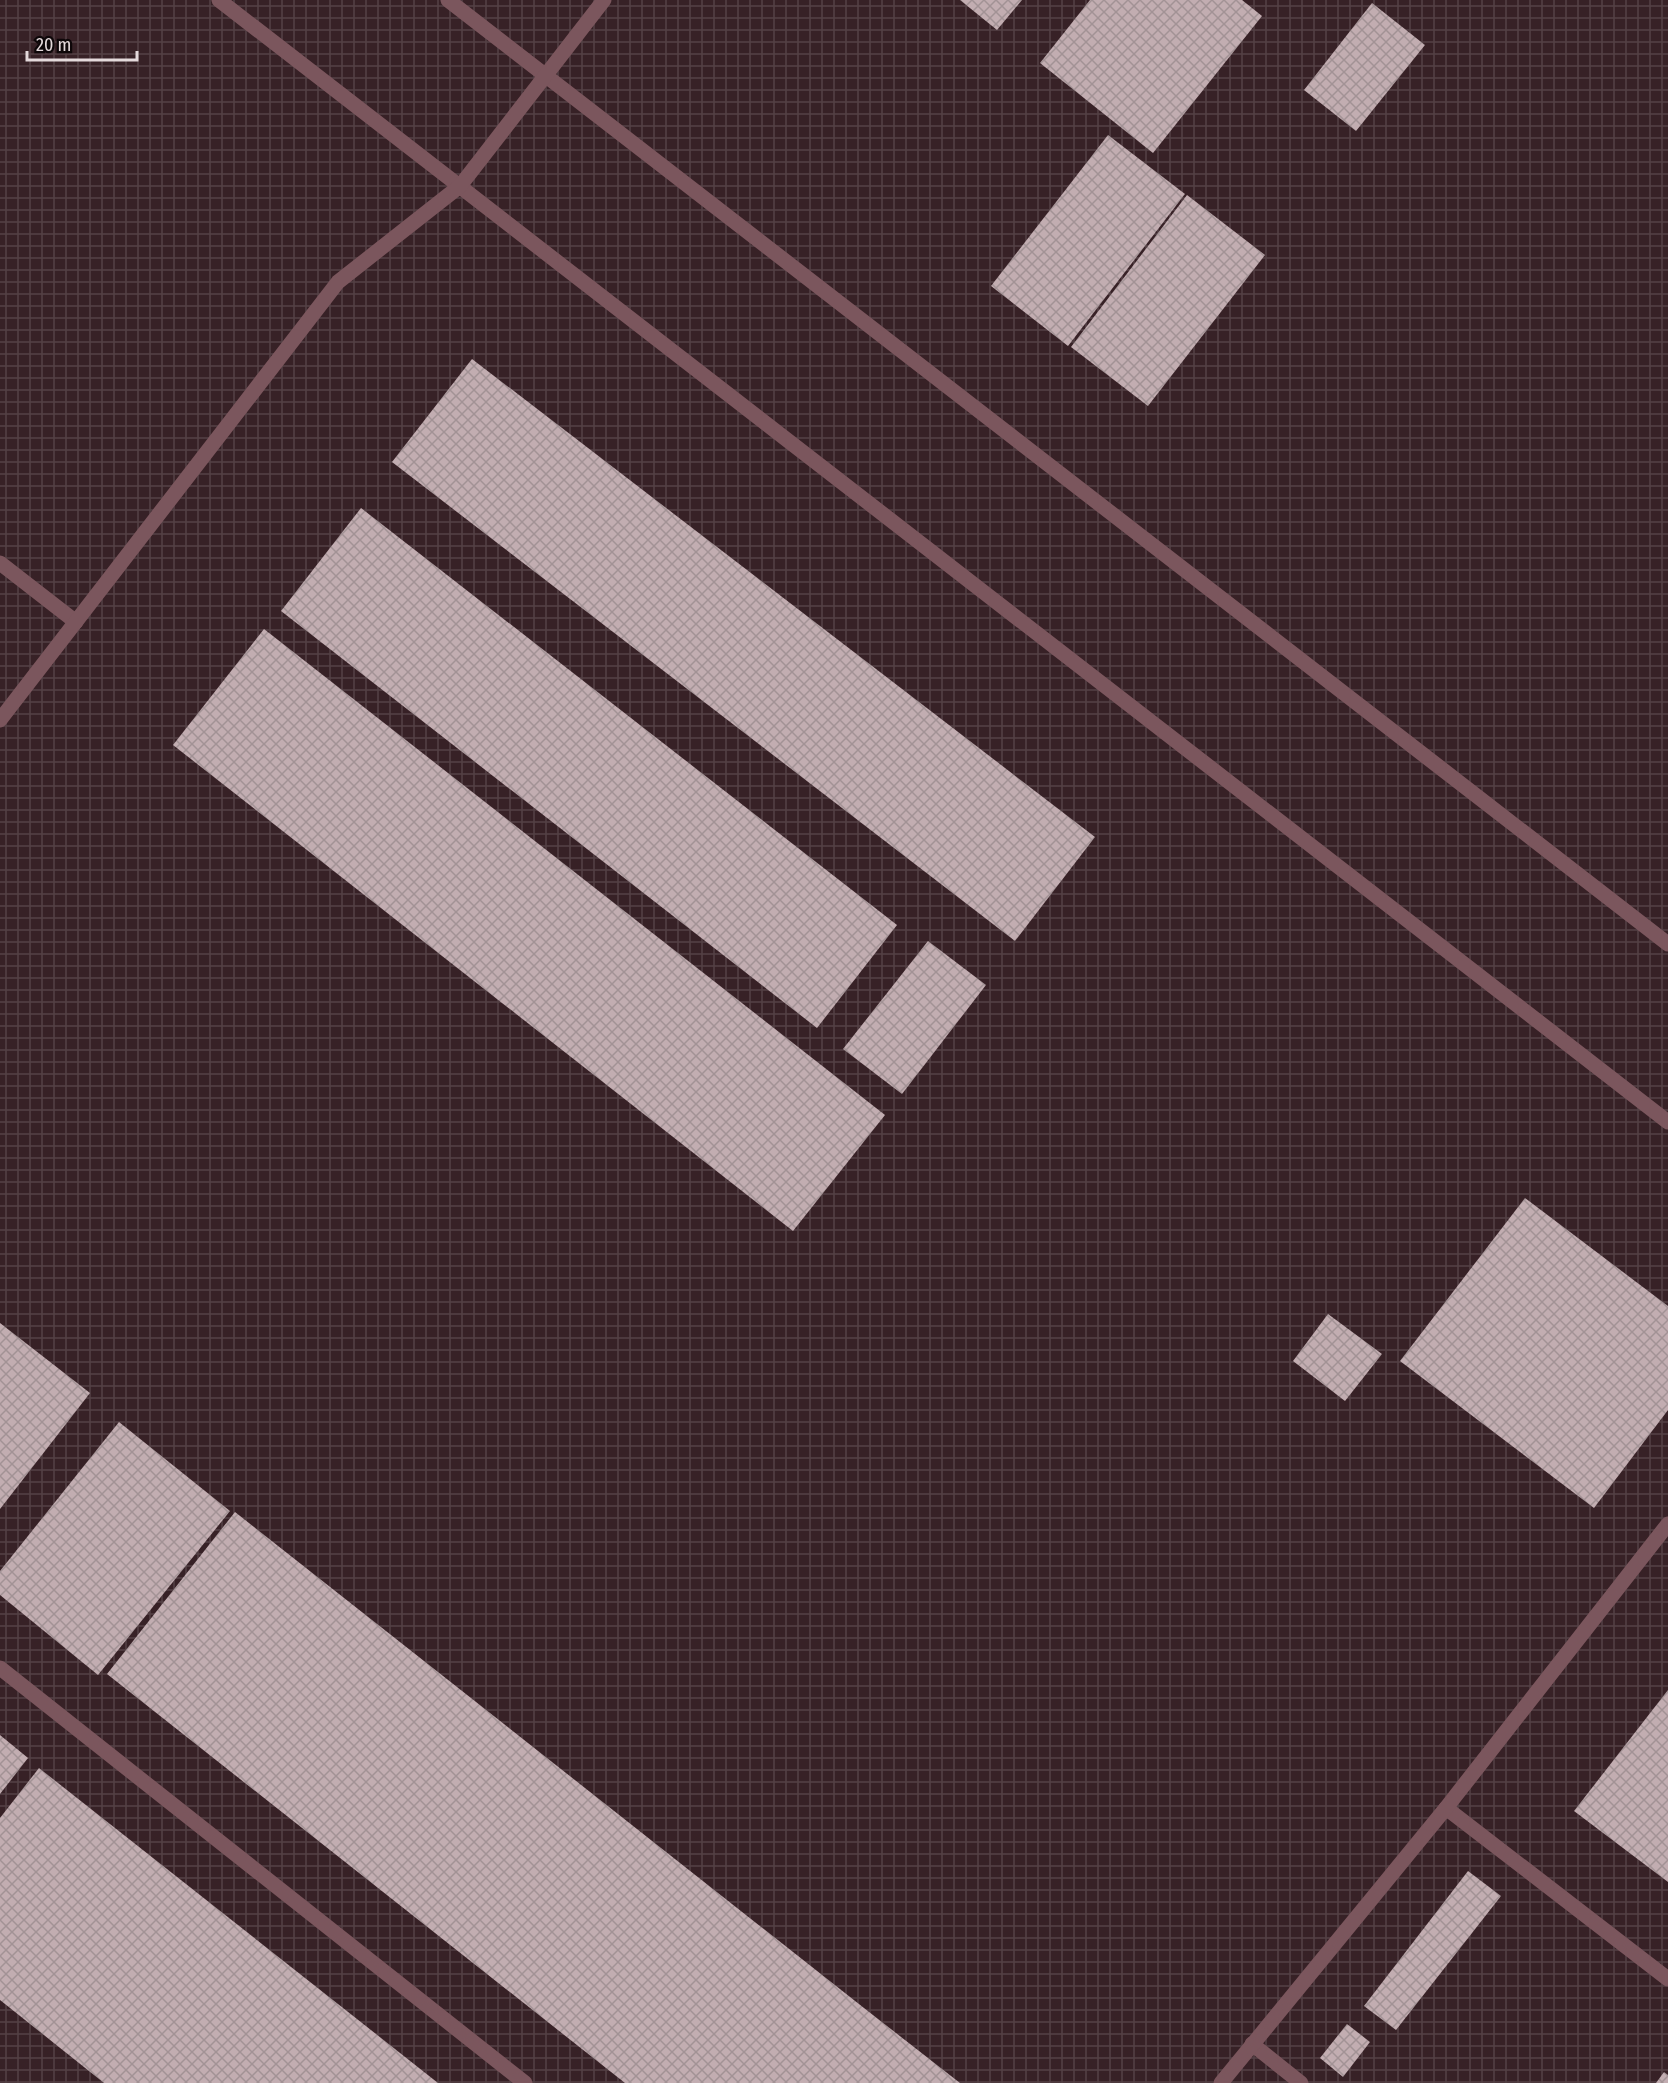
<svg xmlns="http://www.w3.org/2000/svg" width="1668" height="2083" font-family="'Fira Sans Condensed',sans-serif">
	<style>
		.industrial { fill: url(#industrial-grid) }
		.building { fill: url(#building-cross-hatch) }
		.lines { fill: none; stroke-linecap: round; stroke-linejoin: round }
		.minor { stroke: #7b565d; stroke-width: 15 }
	</style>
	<defs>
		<pattern id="industrial-grid" width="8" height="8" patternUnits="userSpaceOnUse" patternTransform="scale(1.5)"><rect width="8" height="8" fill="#372126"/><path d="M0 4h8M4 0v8" fill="none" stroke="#544145"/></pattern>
		<pattern id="building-cross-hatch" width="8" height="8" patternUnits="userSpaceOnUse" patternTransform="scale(1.5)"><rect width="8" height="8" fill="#c2adb1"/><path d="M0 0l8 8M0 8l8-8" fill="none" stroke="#a29295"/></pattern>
	</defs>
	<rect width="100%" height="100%" fill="#2a1b1e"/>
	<!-- industrial -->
	<rect class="industrial" x="0" y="0" width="1668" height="2083"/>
	<!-- building -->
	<g class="building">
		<path d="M960 0H1022L997 30Z"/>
		<path d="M1090 0H1242L1262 16 1153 153 1040 63Z"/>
		<path d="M1372 3 1425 45 1356 131 1304 90Z"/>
		<path d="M1108 135 1185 194 1068 346 991 286Z"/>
		<path d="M1187 195 1265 255 1148 406 1071 347Z"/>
		<path d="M472 359 1095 837 1015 941 392 462Z"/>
		<path d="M361 508 897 925 817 1028 281 611Z"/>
		<path d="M264 629 885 1115 793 1231 173 745Z"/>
		<path d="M928 941 986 985 902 1094 843 1049Z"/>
		<path d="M1525 1198 1668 1306V1410L1594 1508 1400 1361Z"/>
		<path d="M1328 1314 1382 1354 1345 1401 1293 1361Z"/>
		<path d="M0 1323 90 1393 0 1509Z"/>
		<path d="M119 1422 230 1511 98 1675 0 1595V1571Z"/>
		<path d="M235 1512 864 2008 960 2083H625L107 1674Z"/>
		<path d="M1668 1690V1882L1574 1811Z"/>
		<path d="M0 1735 28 1758 0 1794Z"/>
		<path d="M39 1768 357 2019 438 2083H104L0 2000V1818Z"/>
		<path d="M1468 1871 1501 1896 1396 2030 1364 2006Z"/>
		<path d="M1347 2024 1370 2042 1343 2077 1320 2058Z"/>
		<path d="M1664 2072 1668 2075V2083H1656Z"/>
	</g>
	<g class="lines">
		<!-- minor -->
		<g class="minor">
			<path d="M219 0 1668 1122"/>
			<path d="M448 0 1668 944"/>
			<path d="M0 563 76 622"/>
			<path d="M0 720 338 282 460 186 604 0"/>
			<path d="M0 1668 525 2083"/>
			<path d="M1446 1808 1668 1979"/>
			<path d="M1252 2044 1301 2083"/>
			<path d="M1221 2083 1446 1808 1668 1524"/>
		</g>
	</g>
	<!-- scale -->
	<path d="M27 51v9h110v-9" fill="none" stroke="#e4d9db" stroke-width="3"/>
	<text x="36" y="51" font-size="18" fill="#e4d9db" stroke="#0e0709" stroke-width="4.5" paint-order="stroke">20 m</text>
</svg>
